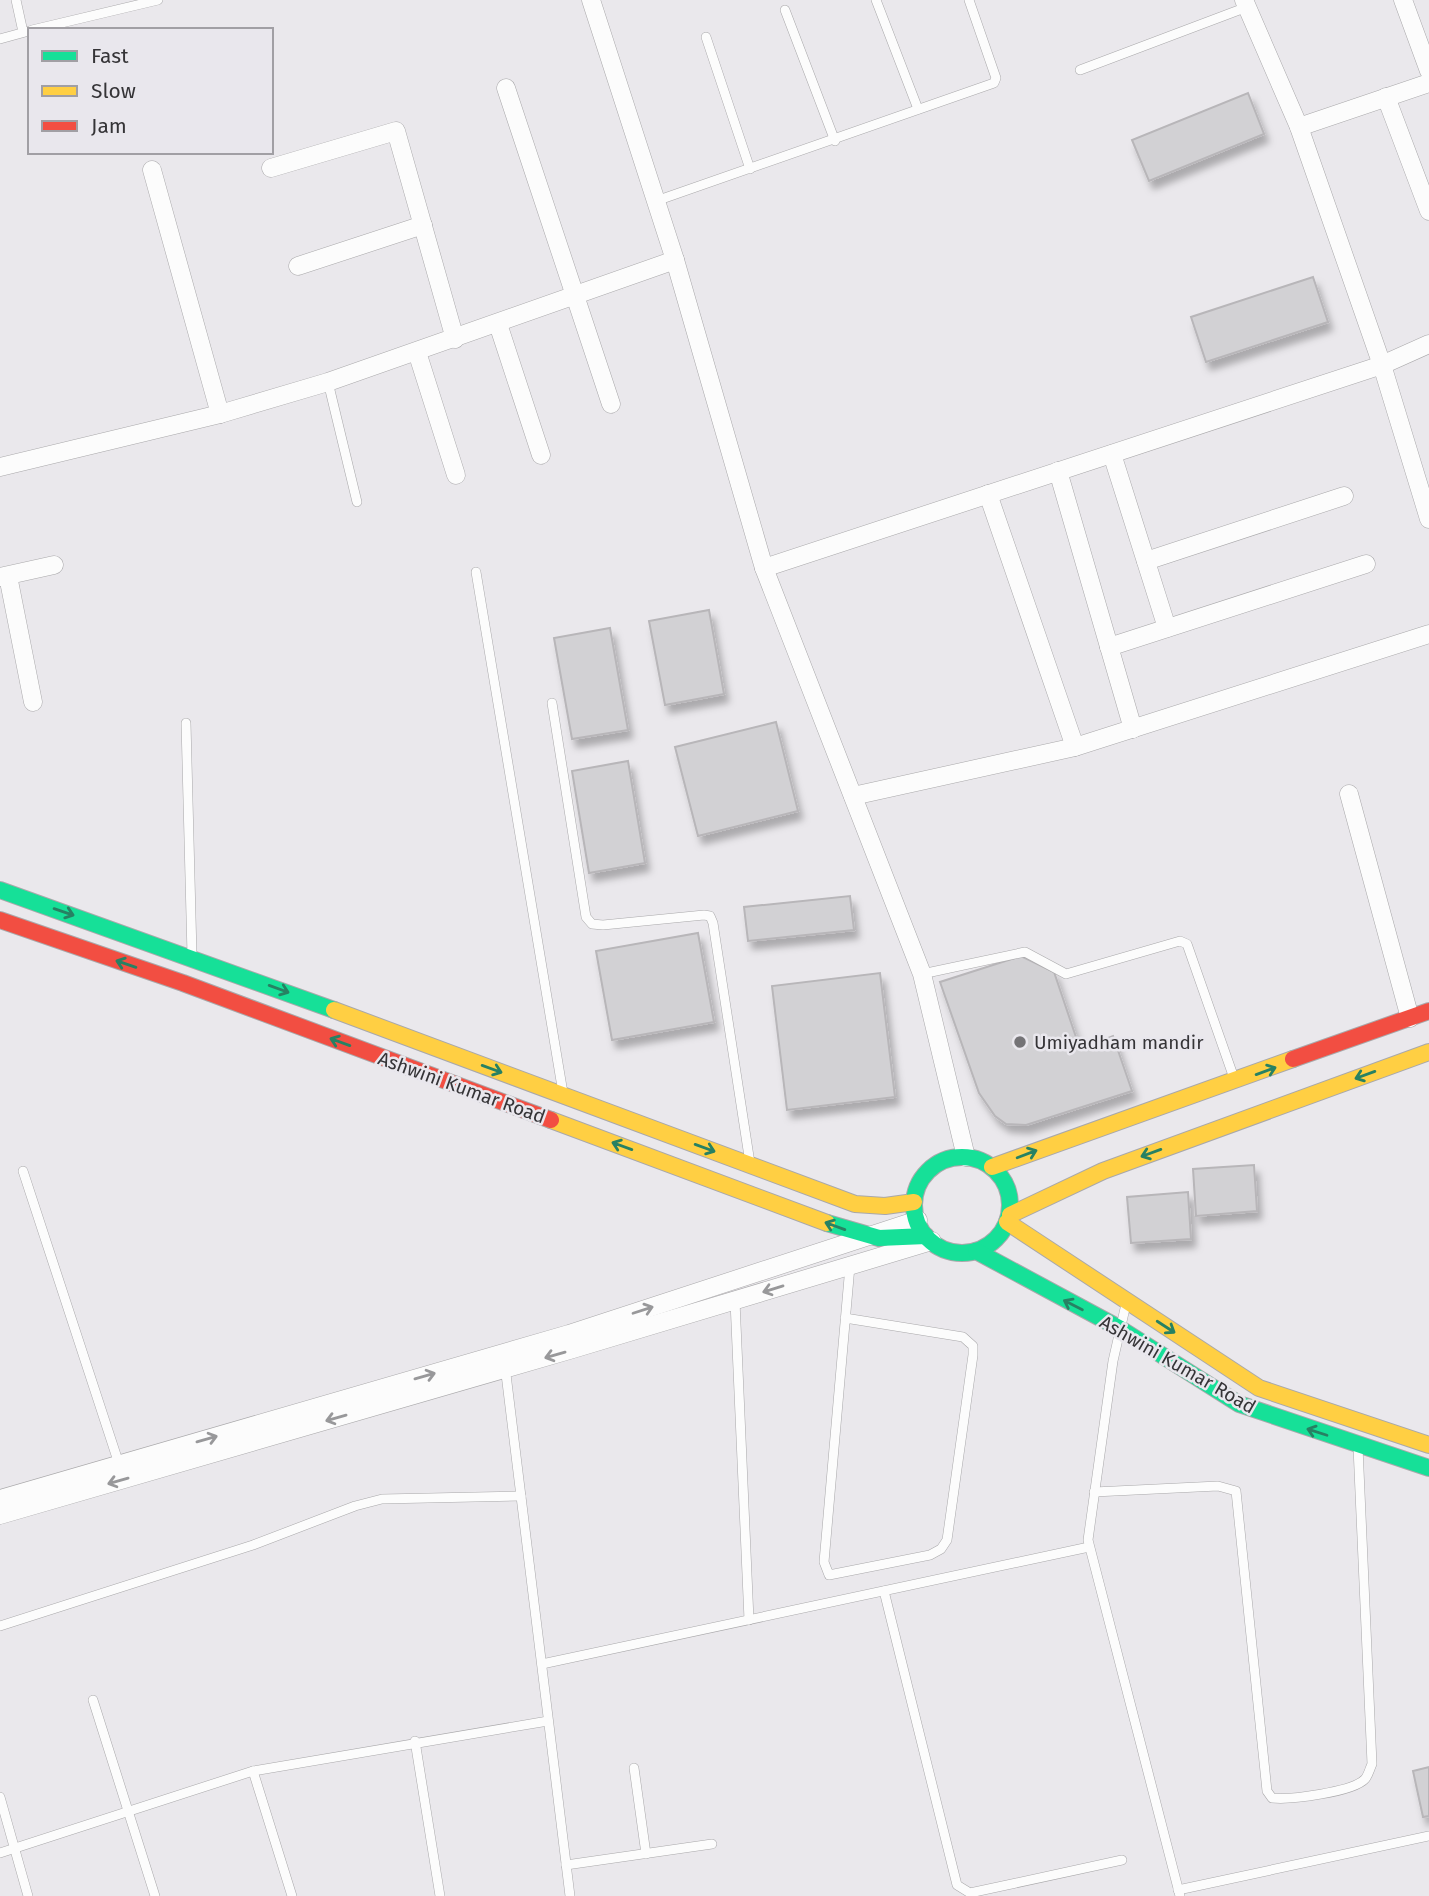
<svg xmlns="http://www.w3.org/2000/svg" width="1429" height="1896" font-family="'Fira Sans',sans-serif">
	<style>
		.building { fill: #d2d1d4; stroke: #b8b6b9; stroke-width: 2; filter: url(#shadow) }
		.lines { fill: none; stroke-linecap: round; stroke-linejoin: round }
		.lane-casing { stroke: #a9a8aa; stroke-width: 10 }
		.street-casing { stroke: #a9a8aa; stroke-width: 19 }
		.fast-casing { stroke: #a9a8aa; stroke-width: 18 }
		.slow-casing { stroke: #a9a8aa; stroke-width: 18 }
		.jam-casing { stroke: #a9a8aa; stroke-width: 18 }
		.lane { stroke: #fcfcfc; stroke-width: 9 }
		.street { stroke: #fcfcfc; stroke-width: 18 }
		.fast { stroke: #16e098; stroke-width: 16 }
		.slow { stroke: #ffcf43; stroke-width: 16 }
		.jam { stroke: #f24e42; stroke-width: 16 }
		.oneway { stroke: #278163 }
		.oneway2 { stroke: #98989a }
		.poi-dot { fill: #747376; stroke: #e9e7ed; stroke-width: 2.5 }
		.labels { text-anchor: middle; stroke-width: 5; stroke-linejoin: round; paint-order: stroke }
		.poi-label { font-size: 19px; fill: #353437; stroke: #e9e7ed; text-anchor: start }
		.street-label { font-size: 19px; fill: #353437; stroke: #e9e7ed }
	</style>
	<defs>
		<filter id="shadow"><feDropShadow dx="4.5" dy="8" stdDeviation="3.5" flood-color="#0004"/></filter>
	</defs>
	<rect width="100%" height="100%" fill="#eae8ec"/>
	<!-- building -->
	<g class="building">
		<path d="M1248 93 1264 134 1149 181 1132 140Z"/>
		<path d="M1313 277 1328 322 1206 362 1191 317Z"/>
		<path d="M709 610 724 694 665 705 649 621Z"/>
		<path d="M610 628 628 730 572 739 554 638Z"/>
		<path d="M776 722 798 811 698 836 675 747Z"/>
		<path d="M628 761 645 863 589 873 572 771Z"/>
		<path d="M850 896 854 930 748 941 744 907Z"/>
		<path d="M698 933 714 1022 612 1040 596 951Z"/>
		<path d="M1021 956 1054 972 1080 1049 1113 1036 1132 1091 1026 1125 1006 1124 995 1116 979 1093 940 982Z"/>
		<path d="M880 973 895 1097 787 1110 772 986Z"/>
		<path d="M1254 1165 1257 1211 1196 1216 1193 1169Z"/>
		<path d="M1188 1192 1191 1239 1131 1243 1127 1197Z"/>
		<path d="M1429 1767V1816L1423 1817 1413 1771Z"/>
	</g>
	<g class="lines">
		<!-- lane casing -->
		<g class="lane-casing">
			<g id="lane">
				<path d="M16 0 23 32"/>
				<path d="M876 0 918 109"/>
				<path d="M785 10 835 141"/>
				<path d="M32 30 158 0"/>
				<path d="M706 37 750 169"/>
				<path d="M0 39 29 31"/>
				<path d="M1080 70 1247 7"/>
				<path d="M656 201 994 83 996 78 969 0"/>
				<path d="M328 382 357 502"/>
				<path d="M476 572 563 1093"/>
				<path d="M552 703 586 917 592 924 603 925 704 915 710 916 713 923 750 1163"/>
				<path d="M186 723 192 955"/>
				<path d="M922 974 1025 952 1066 974 1180 941 1187 944 1235 1081"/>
				<path d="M23 1171 119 1464"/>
				<path d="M735 1301 749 1620"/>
				<path d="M1126 1304 1113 1361 1088 1540 1180 1896"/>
				<path d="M845 1318 963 1337 973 1346V1355L947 1540 941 1549 930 1555 829 1575 824 1562 850 1266"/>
				<path d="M505 1366 570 1896"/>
				<path d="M1094 1492 1218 1486 1236 1491 1267 1791 1272 1798C1290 1800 1353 1792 1365 1779 1368 1776 1370 1768 1372 1764L1358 1447"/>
				<path d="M884 1591 957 1885 970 1893 1122 1860"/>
				<path d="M0 1626 253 1545 355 1506 382 1499 521 1496"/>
				<path d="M542 1664 1089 1547"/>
				<path d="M93 1700 155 1896"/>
				<path d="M415 1741 440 1896"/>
				<path d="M634 1768 646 1854"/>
				<path d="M253 1771 292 1896"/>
				<path d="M0 1797 28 1896"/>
				<path d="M0 1853 253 1771 548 1721"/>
				<path d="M566 1865 712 1844"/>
				<path d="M1178 1890 1429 1836"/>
			</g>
		</g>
		<!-- street casing -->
		<g class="street-casing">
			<g id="street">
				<path d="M591 0 675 260 764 568 922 974 966 1157"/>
				<path d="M1244 0 1299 127 1382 365 1429 519"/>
				<path d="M1403 0 1429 71"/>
				<path d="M506 88 611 404"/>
				<path d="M1386 97 1429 211"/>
				<path d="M1299 127 1429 83"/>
				<path d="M271 168 396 131 455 339"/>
				<path d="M152 170 220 414"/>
				<path d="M298 266 423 225"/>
				<path d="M498 324 541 455"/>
				<path d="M417 352 456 475"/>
				<path d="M1112 454 1167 628"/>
				<path d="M0 467 220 414 328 382 675 260"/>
				<path d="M1058 471 1133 729"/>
				<path d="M988 494 1075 747 1429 634"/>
				<path d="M1146 561 1344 496"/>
				<path d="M764 568 1382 365 1429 344"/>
				<path d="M8 576 33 702"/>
				<path d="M0 577 54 565"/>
				<path d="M1109 647 1366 564"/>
				<path d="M1349 794 1410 1018"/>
				<path d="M853 796 1075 747"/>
				<path d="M0 1499 569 1334 918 1220"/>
				<path d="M0 1515 573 1349 932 1241"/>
			</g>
		</g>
		<!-- fast casing -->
		<g class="fast-casing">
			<g id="fast">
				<path d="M0 890 334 1010"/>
				<circle cx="962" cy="1205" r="48"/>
				<path d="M827 1223 879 1238 926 1236"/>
				<path d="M976 1251 1119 1328 1239 1404 1429 1468"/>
			</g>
		</g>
		<!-- slow casing -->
		<g class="slow-casing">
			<g id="slow">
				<path d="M334 1010 855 1204 885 1206 914 1202"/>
				<path d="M551 1120 827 1223"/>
				<path d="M992 1167 1293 1059"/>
				<path d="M1010 1215 1103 1171 1429 1052"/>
				<path d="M1007 1222 1259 1388 1429 1445"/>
			</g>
		</g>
		<!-- jam casing -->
		<g class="jam-casing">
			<g id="jam">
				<path d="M0 920 183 983 551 1120"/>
				<path d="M1293 1059 1429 1011"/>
			</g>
		</g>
		<!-- lane -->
		<use href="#lane" class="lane"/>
		<!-- street -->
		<use href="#street" class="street"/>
		<!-- fast -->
		<use href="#fast" class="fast"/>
		<!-- slow -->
		<use href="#slow" class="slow"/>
		<!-- jam -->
		<use href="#jam" class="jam"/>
	</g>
	<!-- one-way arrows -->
	<defs><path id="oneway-shaft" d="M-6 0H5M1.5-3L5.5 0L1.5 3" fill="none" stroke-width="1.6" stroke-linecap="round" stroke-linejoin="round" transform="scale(1.75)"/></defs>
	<g class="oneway">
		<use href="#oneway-shaft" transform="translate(64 912) rotate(19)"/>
		<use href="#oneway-shaft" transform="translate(126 964) rotate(-161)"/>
		<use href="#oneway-shaft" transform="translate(279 989) rotate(20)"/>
		<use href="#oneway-shaft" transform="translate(340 1042) rotate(-160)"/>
		<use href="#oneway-shaft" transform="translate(492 1069) rotate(20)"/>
		<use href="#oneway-shaft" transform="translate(1266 1071) rotate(-20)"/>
		<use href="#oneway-shaft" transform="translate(1365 1075) rotate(160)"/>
		<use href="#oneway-shaft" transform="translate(622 1146) rotate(-160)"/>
		<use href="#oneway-shaft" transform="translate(705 1148) rotate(20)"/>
		<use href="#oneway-shaft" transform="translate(1151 1153) rotate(160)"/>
		<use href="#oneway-shaft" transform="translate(1027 1154) rotate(-21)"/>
		<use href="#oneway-shaft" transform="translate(835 1226) rotate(-160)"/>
		<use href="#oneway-shaft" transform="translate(1073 1305) rotate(-153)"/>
		<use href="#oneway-shaft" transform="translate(1166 1327) rotate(33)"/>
		<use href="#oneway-shaft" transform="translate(1317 1432) rotate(-162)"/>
	</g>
	<g class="oneway2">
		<use href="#oneway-shaft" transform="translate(773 1289) rotate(163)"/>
		<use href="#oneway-shaft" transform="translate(643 1310) rotate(-18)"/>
		<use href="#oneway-shaft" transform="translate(555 1355) rotate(164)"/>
		<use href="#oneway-shaft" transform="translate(425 1376) rotate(-16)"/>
		<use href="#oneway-shaft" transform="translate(336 1418) rotate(164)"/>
		<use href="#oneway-shaft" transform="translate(207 1439) rotate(-16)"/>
		<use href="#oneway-shaft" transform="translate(118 1481) rotate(164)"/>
	</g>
	<!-- markers -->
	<circle class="poi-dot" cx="1020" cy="1042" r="7"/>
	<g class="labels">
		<!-- poi labels -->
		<g class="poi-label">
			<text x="1034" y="1049">Umiyadham mandir</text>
		</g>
		<!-- street labels -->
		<g class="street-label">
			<text transform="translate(462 1087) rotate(20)" y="7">Ashwini Kumar Road</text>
			<text transform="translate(1178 1364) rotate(30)" y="7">Ashwini Kumar Road</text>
		</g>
	</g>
	<!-- legend -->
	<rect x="28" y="28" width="245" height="126" fill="#e9e7ed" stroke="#a19fa4" stroke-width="2"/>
	<rect x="42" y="51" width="35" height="10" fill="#16e098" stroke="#a19fa4" stroke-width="2"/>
	<text x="91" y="63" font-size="21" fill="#353437">Fast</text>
	<rect x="42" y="86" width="35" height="10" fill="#ffcf43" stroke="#a19fa4" stroke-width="2"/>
	<text x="91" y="98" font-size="21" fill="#353437">Slow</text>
	<rect x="42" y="121" width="35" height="10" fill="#f24e42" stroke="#a19fa4" stroke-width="2"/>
	<text x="91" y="133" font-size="21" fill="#353437">Jam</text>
</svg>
